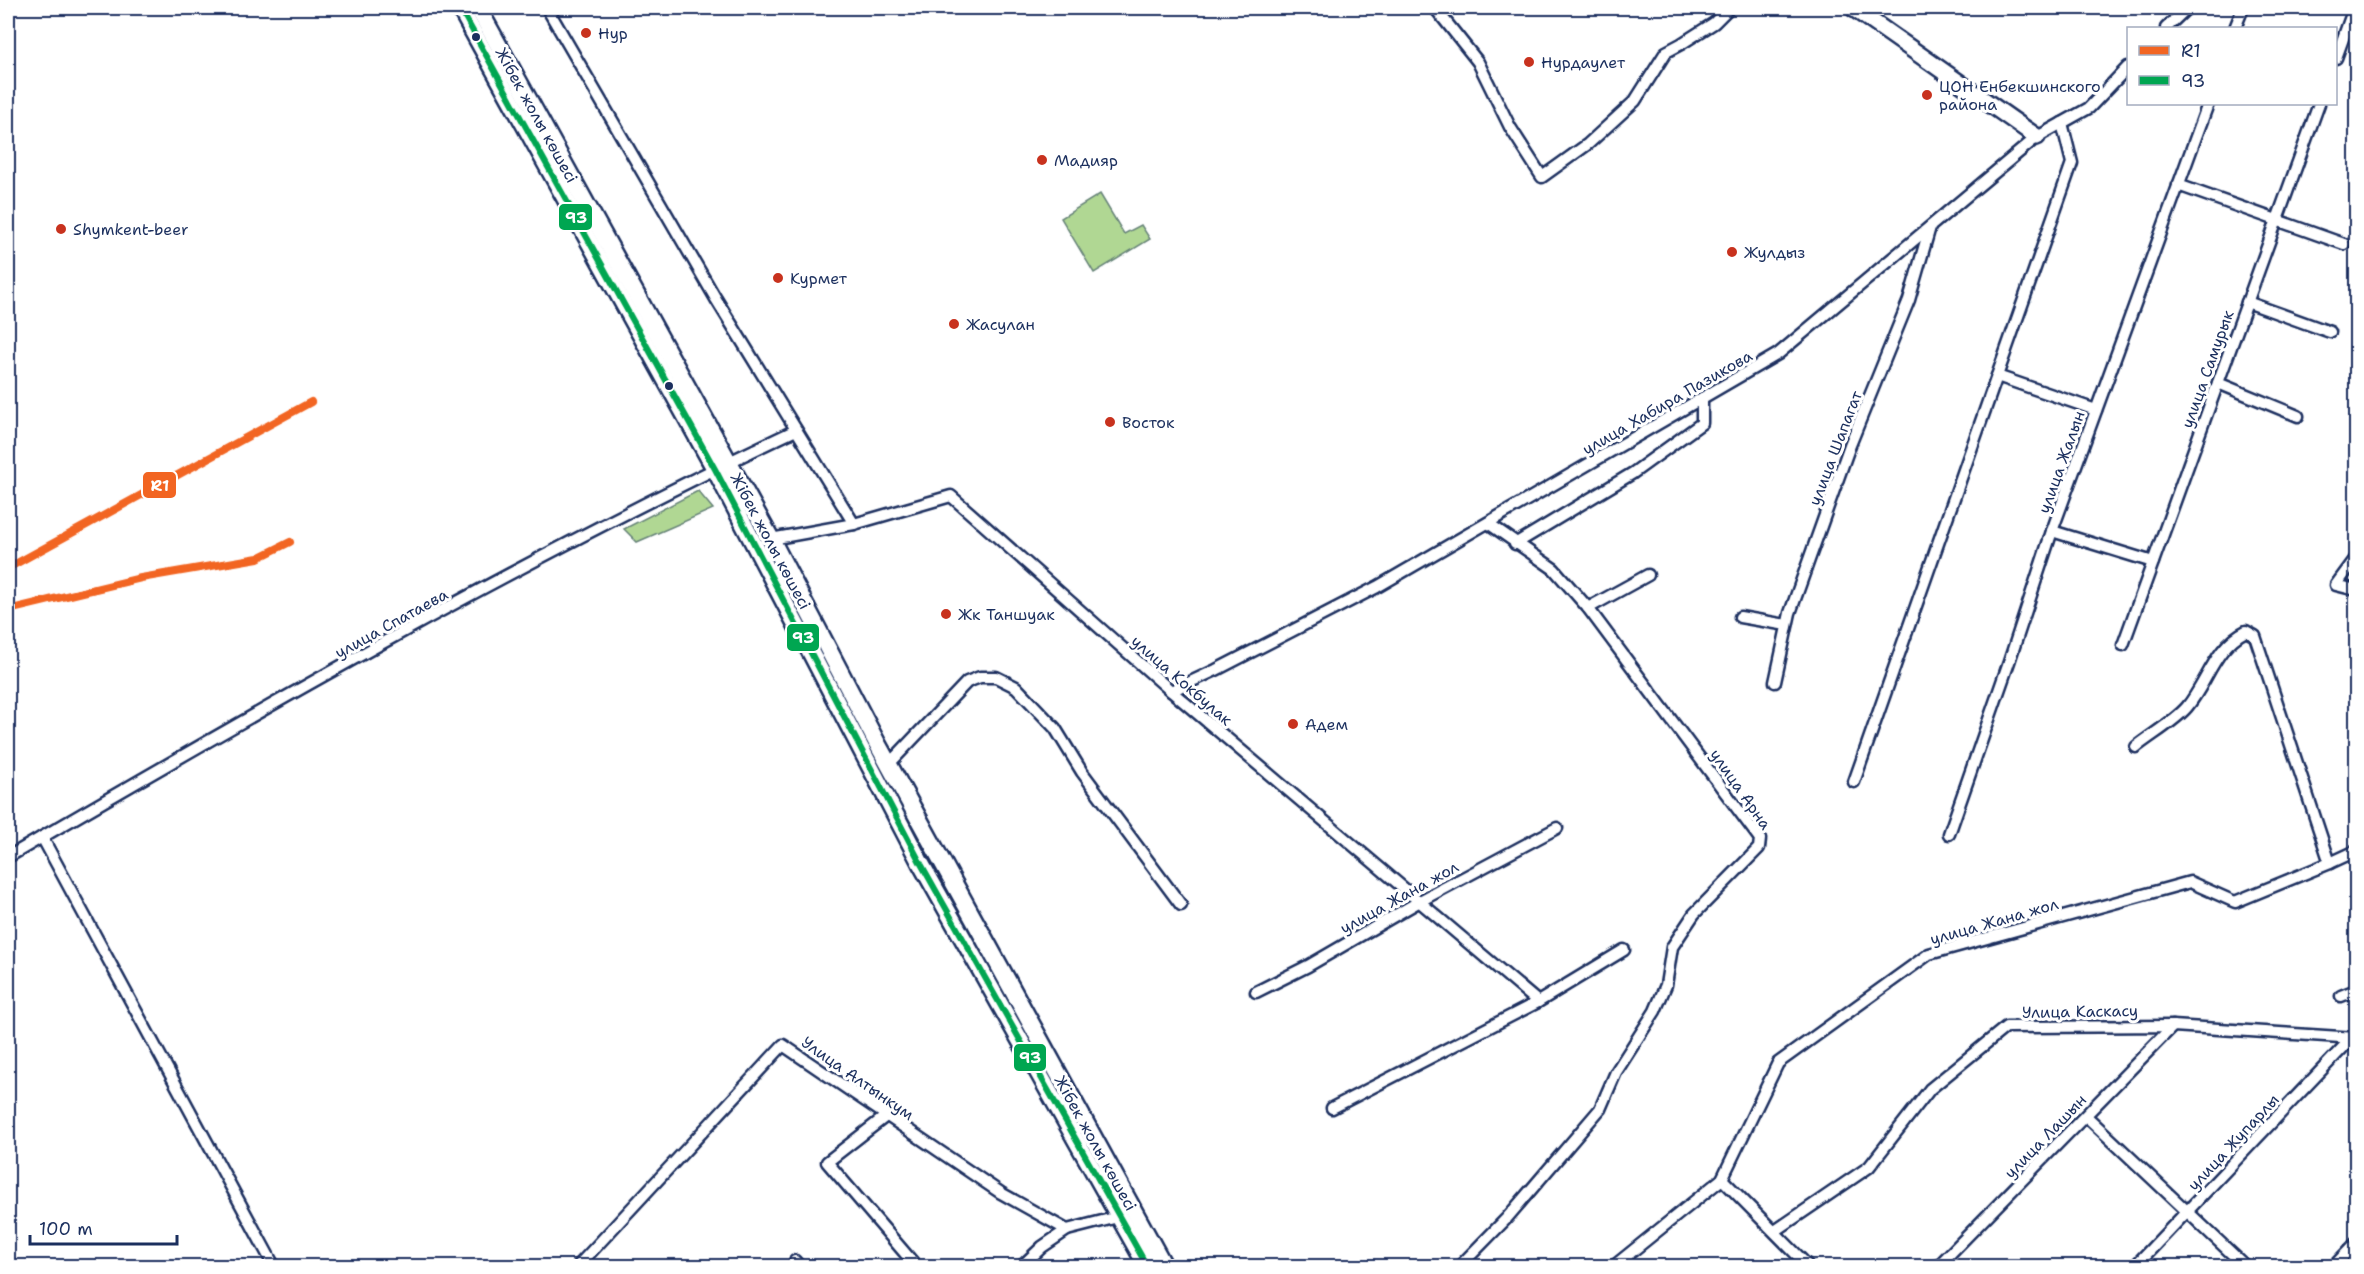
<svg xmlns="http://www.w3.org/2000/svg" width="2364" height="1274" font-family="'Shantell Sans',sans-serif">
	<style>
		.green { fill: #b0d793; stroke: #668378; stroke-width: 1.5 }
		.lines { fill: none; stroke-linecap: round; stroke-linejoin: round }
		.street-casing { stroke: #1b2f5e; stroke-width: 15 }
		.secondary-casing { stroke: #1b2f5e; stroke-width: 20 }
		.primary-casing { stroke: #1b2f5e; stroke-width: 21 }
		.street { stroke: #fff; stroke-width: 10 }
		.secondary { stroke: #fff; stroke-width: 15 }
		.primary { stroke: #fff; stroke-width: 16 }
		.bus-1-casing { stroke: #fff; stroke-width: 10 }
		.bus-1 { stroke: #00a651; stroke-width: 6 }
		.rail-1-casing { stroke: #fff; stroke-width: 12 }
		.rail-1 { stroke: #f26522; stroke-width: 8 }
		.poi-dot { fill: #c8321e; stroke: #fff; stroke-width: 2 }
		.bus-dot { fill: #1b2f5e; stroke: #fff; stroke-width: 2 }
		.labels { text-anchor: middle; stroke-width: 6; stroke-linejoin: round; paint-order: stroke }
		.poi-label { font-size: 16px; fill: #1b2f5e; stroke: #fff; text-anchor: start }
		.street-label { font-size: 16px; fill: #1b2f5e; stroke: #fff }
		.line-badge { stroke: #fff; stroke-width: 2 }
		.badge-label { font-size: 16px; text-anchor: middle; font-weight: bold; fill: #fff }
	</style>
	<rect width="100%" height="100%" fill="#fff"/>
	<filter id="ink" filterUnits="userSpaceOnUse"><feTurbulence type="fractalNoise" baseFrequency=".0167" numOctaves="2"/><feDisplacementMap in="SourceGraphic" scale="12" xChannelSelector="R" yChannelSelector="G"/><feConvolveMatrix kernelMatrix="1 2 1 2 8 2 1 2 1" color-interpolation-filters="sRGB"/></filter>
	<g filter="url(#ink)">
		<!-- green -->
		<g class="green">
			<path d="M1100 194 1124 234 1141 225 1150 239 1094 273 1061 218Z"/>
			<path d="M698 491 713 509 637 542 624 529Z"/>
		</g>
		<g class="lines">
			<!-- street casing -->
			<g class="street-casing">
				<g id="street">
					<path d="M547 8 716 299 854 524"/>
					<path d="M1435 8 1478 62 1510 127 1542 177 1588 144 1635 101 1666 52 1681 44 1714 23 1729 8"/>
					<path d="M2166 28 2187 8"/>
					<path d="M2235 28 2243 8"/>
					<path d="M2336 58 2354 8"/>
					<path d="M2178 185 2344 244"/>
					<path d="M2247 302 2330 332"/>
					<path d="M1997 376 2096 410"/>
					<path d="M2218 383 2298 416"/>
					<path d="M2052 531 2153 562"/>
					<path d="M771 539 854 524 951 496 1171 691 1538 1002"/>
					<path d="M1515 544 1633 473 1702 423V398"/>
					<path d="M2356 558 2336 585 2356 590"/>
					<path d="M1588 608 1648 575"/>
					<path d="M1740 617 1787 625"/>
					<path d="M2123 645 2319 104"/>
					<path d="M1775 682 1790 613 1850 445 1909 300 1930 227"/>
					<path d="M1171 691 1216 670 1377 587 1778 354 2037 137 2089 108 2128 67"/>
					<path d="M2136 747C2151 735 2175 721 2187 707 2207 683 2215 646 2246 631L2255 636 2330 863"/>
					<path d="M889 764 967 682 980 677H996L1016 687 1055 728 1082 772 1181 905"/>
					<path d="M1854 782 2072 163 2062 123"/>
					<path d="M1949 834 2009 662 2052 531 2208 104"/>
					<path d="M42 837 274 1266"/>
					<path d="M8 857C265 707 526 557 796 430"/>
					<path d="M1256 992 1308 966 1420 901 1557 828"/>
					<path d="M2341 996 2356 990"/>
					<path d="M1332 1108 1538 1002 1624 950"/>
					<path d="M886 1116 827 1162 916 1266"/>
					<path d="M2086 1116 2245 1266"/>
					<path d="M1722 1179 1808 1266"/>
					<path d="M1775 1231 1869 1167 1930 1089 2006 1027 2173 1026 2356 1038"/>
					<path d="M795 1261 799 1266"/>
					<path d="M578 1266 783 1045 1001 1193 1067 1230 1118 1217"/>
					<path d="M1022 1266 1042 1247 1067 1230"/>
					<path d="M1460 1266 1506 1219 1600 1109 1616 1072 1655 1011 1666 985 1672 947 1694 914 1759 848 1760 839 1588 608 1554 569 1488 523"/>
					<path d="M1614 1266 1722 1179 1778 1063 1929 954 2190 882 2235 902 2330 863 2356 851"/>
					<path d="M1938 1266 2173 1026"/>
					<path d="M2135 1266 2352 1038"/>
					<path d="M2334 1266 2356 1243"/>
				</g>
			</g>
			<!-- secondary casing -->
			<g class="secondary-casing">
				<path id="secondary" d="M1853 8 2037 137"/>
			</g>
			<!-- primary casing -->
			<g class="primary-casing">
				<g id="primary">
					<path d="M460 8 715 469 920 862 1147 1266"/>
					<path d="M478 8 771 539 877 743 1164 1266"/>
				</g>
			</g>
			<!-- street -->
			<use href="#street" class="street"/>
			<!-- secondary -->
			<use href="#secondary" class="secondary"/>
			<!-- primary -->
			<use href="#primary" class="primary"/>
			<!-- bus-1 casing -->
			<g class="bus-1-casing">
				<path id="bus-1" d="M460 8 715 469 920 862 1147 1266"/>
			</g>
			<!-- bus-1 -->
			<use href="#bus-1" class="bus-1"/>
			<!-- rail-1 casing -->
			<g class="rail-1-casing">
				<g id="rail-1">
					<path d="M8 568 311 402"/>
					<path d="M8 610 141 578 258 558 290 542"/>
				</g>
			</g>
			<!-- rail-1 -->
			<use href="#rail-1" class="rail-1"/>
		</g>
	</g>
	<!-- markers -->
	<g class="poi-dot">
		<circle cx="586" cy="33" r="6"/>
		<circle cx="1529" cy="62" r="6"/>
		<circle cx="1927" cy="95" r="6"/>
		<circle cx="1042" cy="160" r="6"/>
		<circle cx="61" cy="229" r="6"/>
		<circle cx="1732" cy="252" r="6"/>
		<circle cx="778" cy="278" r="6"/>
		<circle cx="954" cy="324" r="6"/>
		<circle cx="1110" cy="422" r="6"/>
		<circle cx="946" cy="614" r="6"/>
		<circle cx="1293" cy="724" r="6"/>
	</g>
	<g class="bus-dot">
		<circle cx="476" cy="37" r="5"/>
		<circle cx="669" cy="386" r="5"/>
	</g>
	<g class="labels">
		<!-- poi labels -->
		<g class="poi-label">
			<text x="598" y="39">Нур</text>
			<text x="1541" y="68">Нурдаулет</text>
			<text x="1939" y="92">ЦОН Енбекшинского<tspan x="1939" dy="18">района</tspan></text>
			<text x="1054" y="166">Мадияр</text>
			<text x="73" y="235">Shymkent-beer</text>
			<text x="1744" y="258">Жулдыз</text>
			<text x="790" y="284">Курмет</text>
			<text x="966" y="330">Жасулан</text>
			<text x="1122" y="428">Восток</text>
			<text x="958" y="620">Жк Таншуак</text>
			<text x="1305" y="730">Адем</text>
		</g>
		<!-- street labels -->
		<g class="street-label">
			<text transform="translate(537 115) rotate(61)" y="6">Жібек жолы көшесі</text>
			<text transform="translate(2207 369) rotate(-70)" y="6">улица Самурык</text>
			<text transform="translate(1667 402) rotate(-30)" y="6">улица Хабира Пазикова</text>
			<text transform="translate(1835 448) rotate(-69)" y="6">улица Шапагат</text>
			<text transform="translate(2061 462) rotate(-70)" y="6">улица Жалын</text>
			<text transform="translate(771 541) rotate(62)" y="6">Жібек жолы көшесі</text>
			<text transform="translate(391 623) rotate(-29)" y="6">улица Спатаева</text>
			<text transform="translate(1182 680) rotate(41)" y="6">улица Кокбулак</text>
			<text transform="translate(1741 789) rotate(55)" y="6">улица Арна</text>
			<text transform="translate(1399 897) rotate(-29)" y="6">улица Жана жол</text>
			<text transform="translate(1994 921) rotate(-16)" y="6">улица Жана жол</text>
			<text transform="translate(2080 1011) rotate(-1)" y="6">Улица Каскасу</text>
			<text transform="translate(858 1078) rotate(35)" y="6">Улица Алтынкум</text>
			<text transform="translate(2045 1136) rotate(-46)" y="6">улица Лашын</text>
			<text transform="translate(2233 1142) rotate(-47)" y="6">улица Жупарлы</text>
			<text transform="translate(1096 1143) rotate(61)" y="6">Жібек жолы көшесі</text>
		</g>
	</g>
	<g class="line-badge">
		<rect x="558" y="203" width="35" height="28" rx="6" fill="#00a651"/>
		<rect x="142" y="471" width="35" height="28" rx="6" fill="#f26522"/>
		<rect x="786" y="623" width="34" height="29" rx="6" fill="#00a651"/>
		<rect x="1013" y="1043" width="34" height="29" rx="6" fill="#00a651"/>
	</g>
	<g class="badge-label">
		<text x="576" y="223">93</text>
		<text x="160" y="491">R1</text>
		<text x="803" y="643">93</text>
		<text x="1030" y="1063">93</text>
	</g>
	<!-- margin -->
	<rect width="2364" height="1274" fill="none" stroke="#fff" stroke-width="30"/>
	<rect x="15" y="15" width="2334" height="1244" fill="none" stroke="#1b2f5e" stroke-width="2" filter="url(#ink)"/>
	<!-- legend -->
	<rect x="2127" y="27" width="210" height="78" fill="#ffffff" stroke="#a4acbf" stroke-width="1.5"/>
	<rect x="2139" y="46" width="30" height="9" fill="#f26522" stroke="#a4acbf" stroke-width="1.5"/>
	<text x="2181" y="57" font-size="18" fill="#1b2f5e">R1</text>
	<rect x="2139" y="76" width="30" height="9" fill="#00a651" stroke="#a4acbf" stroke-width="1.5"/>
	<text x="2181" y="87" font-size="18" fill="#1b2f5e">93</text>
	<!-- scale -->
	<path d="M30 1235v9h147v-9" fill="none" stroke="#1b2f5e" stroke-width="3"/>
	<text x="39" y="1235" font-size="18" fill="#1b2f5e" stroke="#ffffff" stroke-width="4.5" paint-order="stroke">100 m</text>
</svg>
